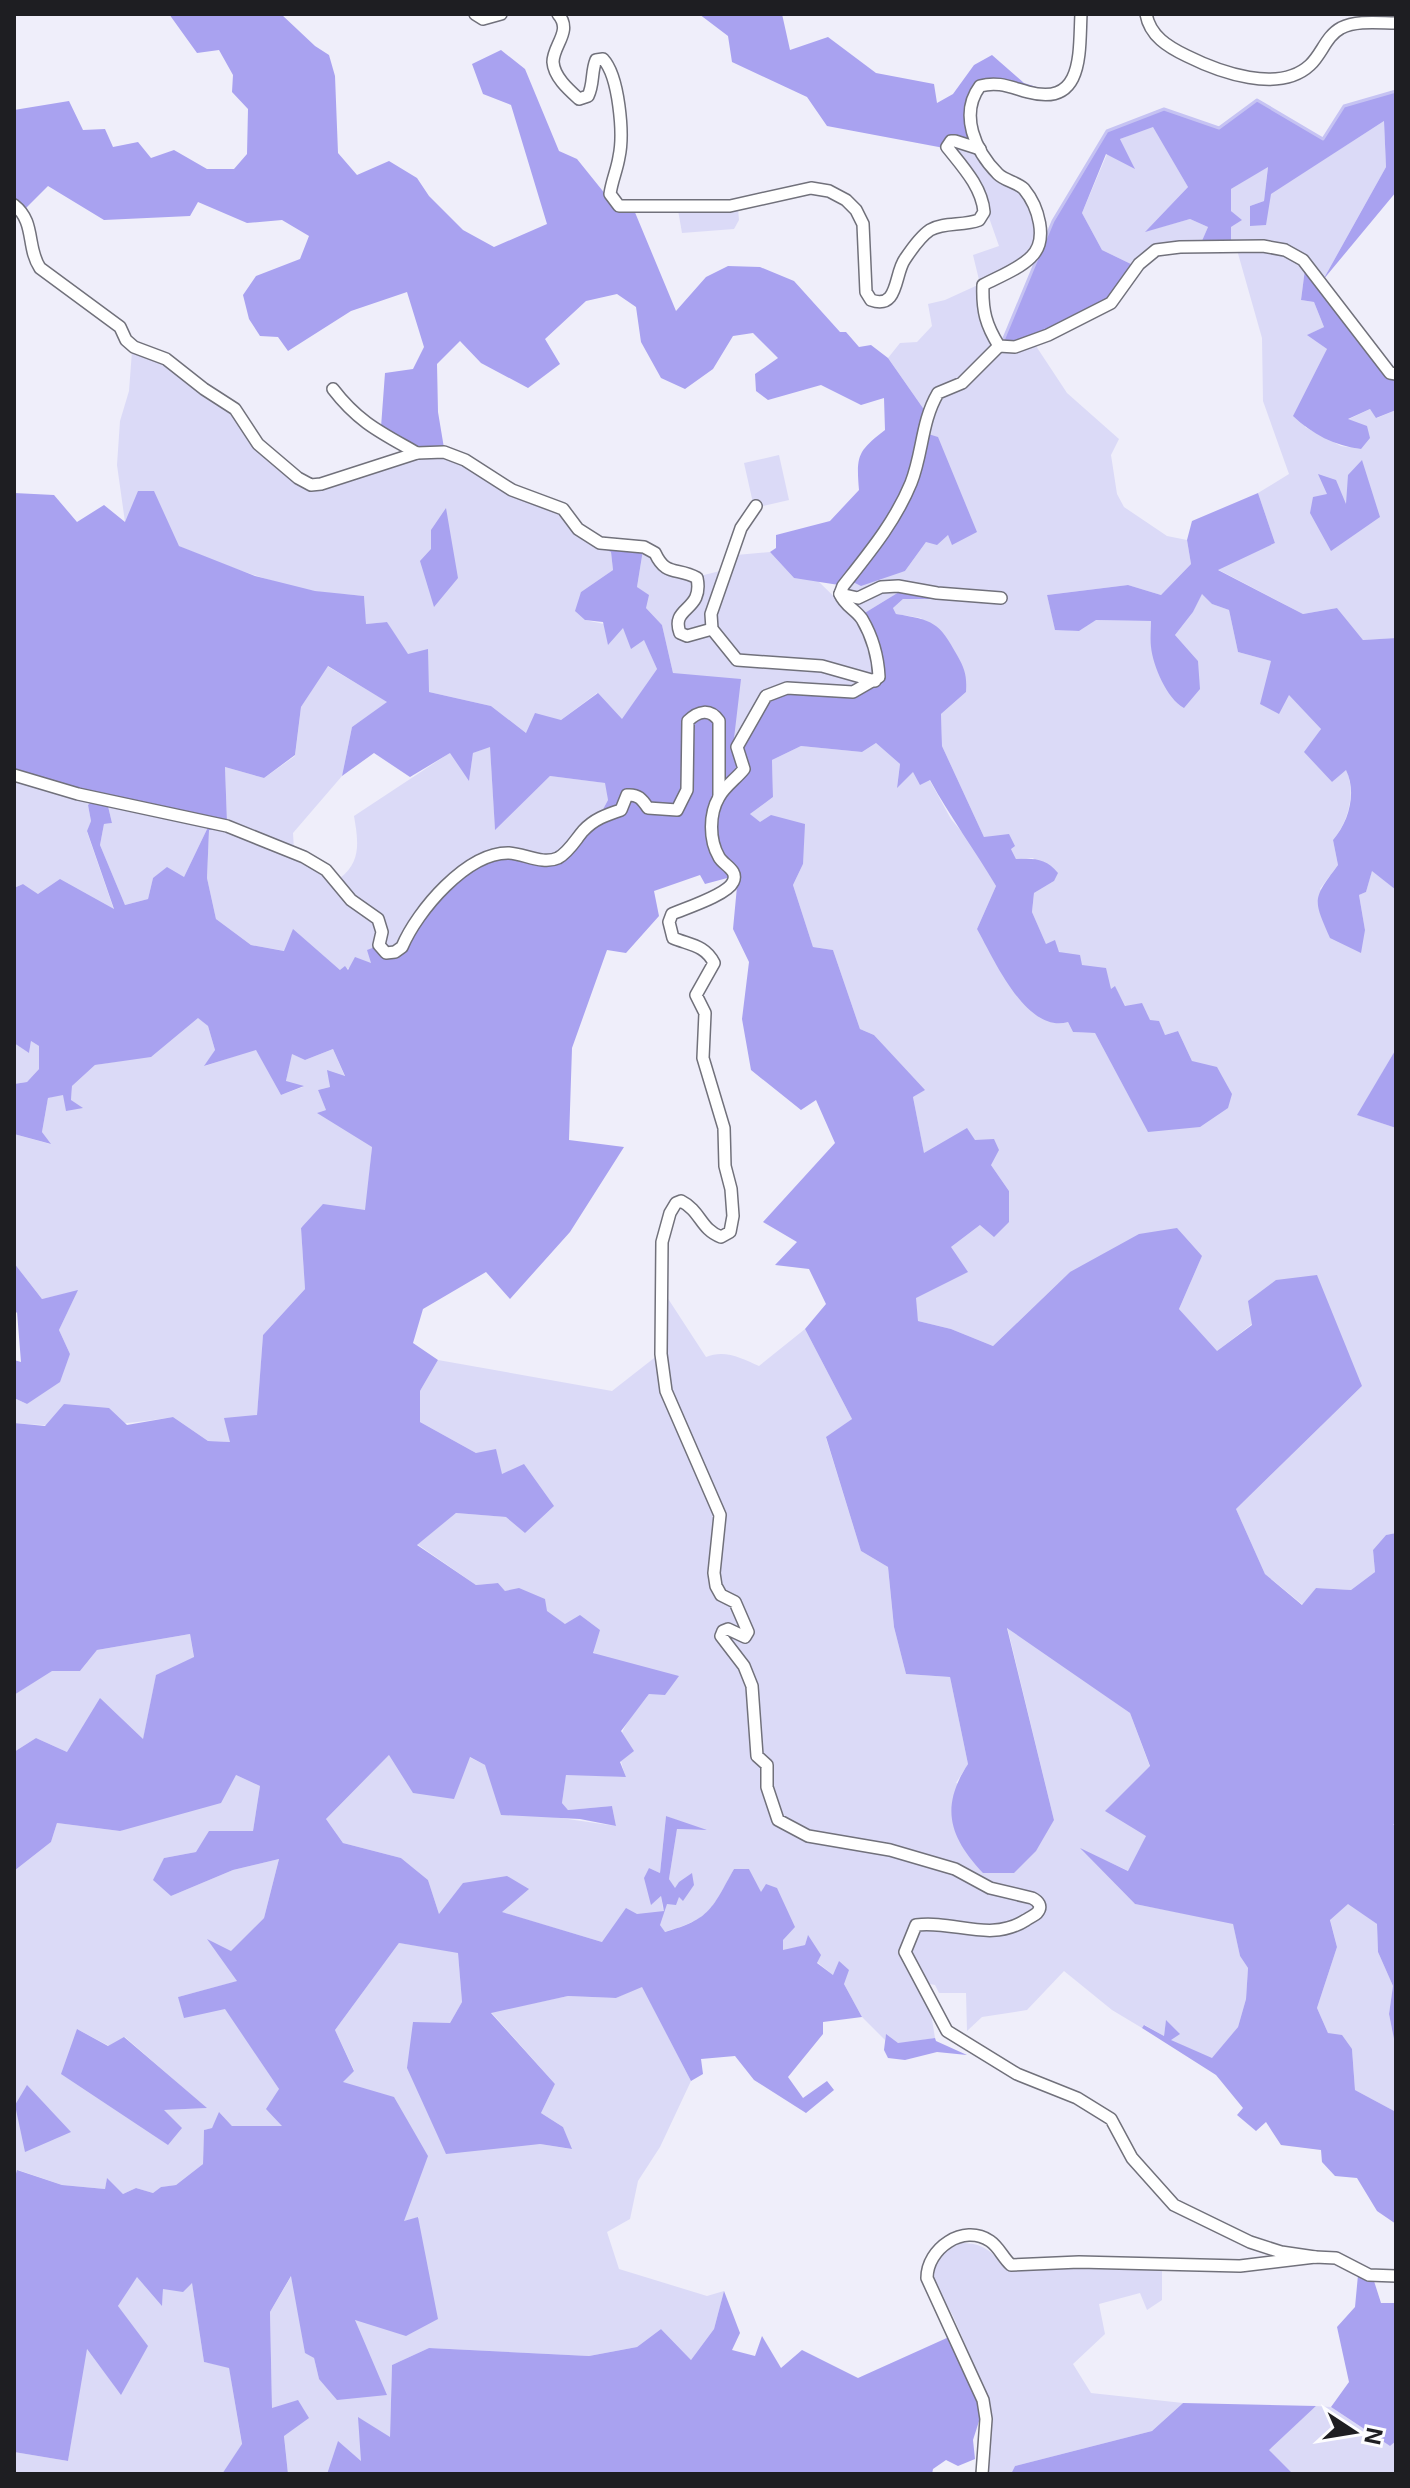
<svg xmlns="http://www.w3.org/2000/svg" width="1410" height="2488" font-family="Inter,sans-serif">
	<style>
		.green { fill: #dbdaf7; fill-rule: evenodd }
		.forest { fill: #a9a2f0 }
		.lines { fill: none; stroke-linecap: round; stroke-linejoin: round }
		.stream { stroke: #c6c3f3; stroke-width: 3 }
		.minor-casing { stroke: #71717b; stroke-width: 14 }
		.minor { stroke: #fff; stroke-width: 11 }
	</style>
	<rect width="100%" height="100%" fill="#efeefa"/>
	<!-- green -->
	<g class="green">
		<path d="M1384 121 1386 167 1323 280 1305 258 1231 243V227L1241 220 1231 211V189L1268 166 1264 201 1250 206V226L1270 194Z"/>
		<path d="M1153 126 1188 187 1146 231 1190 219 1208 227 1201 243 1180 242 1133 265 1102 250 1082 213 1107 154 1134 167 1120 139Z"/>
		<path d="M952 145 978 153 1020 189 1035 217 1037 235 1030 253 980 284 995 346 925 411 888 358 900 343 917 342 932 326 928 304 945 300 980 284 973 255 999 246 987 212Z"/>
		<path d="M738 208 739 220 734 229 682 233 678 210Z"/>
		<path d="M1237 250C1261 250 1288 249 1305 269L1301 300 1314 302 1324 327 1308 335 1327 349 1305 427 1341 446 1361 449 1347 420 1370 409 1377 418 1396 410V638L1363 640 1337 608 1303 614 1217 569 1275 543 1258 493 1289 474 1263 401 1262 338Z"/>
		<path d="M1034 343 1067 393 1119 439 1111 455 1117 494 1124 507 1167 536 1187 540 1191 564 1161 595 1128 585 1047 595 1055 629 1079 631 1095 620 1151 621V648L1198 661 1175 635 1193 612 1202 593 1212 604 1229 610 1238 652 1271 661 1289 694 1321 729 1305 752 1332 782 1346 769C1356 792 1349 821 1333 840L1338 865 1320 889 1365 930 1359 895 1366 892 1372 870 1396 890V1049L1358 1115 1396 1128V1533L1386 1535 1373 1550 1375 1572 1351 1590 1316 1588 1303 1605 1265 1574 1236 1509 1362 1386 1252 1324 1216 1352 1179 1309 1202 1256 1070 1272 993 1346 951 1329 918 1321 915 1298 951 1247 980 1225 1009 1191 991 1165 924 1154 913 1097 924 1090 874 1035 860 1029 833 950 813 947 793 885 803 864 750 814 773 797 772 760 801 746 862 752 876 743 900 764 897 787 913 771 929 779 951 819 971 843 996 886 977 929 1068 1022 1073 1032 1095 1033 1148 1131 1192 1061 1178 1031 1165 1035 1150 1021 1126 1007 1115 987 1111 990 1082 965 1046 944 1032 912 1034 893 1054 881 1033 858 1016 859 1011 849 984 837 942 746 941 714 966 692 921 618 896 614 893 608 903 599H930L899 592 863 614 850 604 882 591 938 590 899 582 858 594 844 592 851 581 905 571 926 542 948 535 953 545 925 433 940 397 1001 350Z"/>
		<path d="M132 351 164 362 232 412 311 488C345 478 408 452 441 456 462 458 537 498 558 510 578 522 589 543 611 552L613 570 581 592 585 620 623 628 644 639 657 669 622 720 597 693 561 720 526 733 491 706 429 692 387 622 366 624 364 596C347 594 330 594 314 591 248 578 185 549 125 522L117 465 120 421 129 391Z"/>
		<path d="M779 455 789 500 759 507 753 503 744 463Z"/>
		<path d="M643 550C653 556 653 563 661 570 670 577 683 578 694 581L696 591 677 635 711 634 735 664 822 670 864 682 733 747 673 673 662 625 646 608 637 587Z"/>
		<path d="M770 552 794 578 817 580 857 619 875 659V675L739 657 716 628 714 614 736 555Z"/>
		<path d="M724 570 708 627 687 632 683 630 682 618C698 602 705 602 700 576Z"/>
		<path d="M327 666 388 702 352 727 342 776 293 833 294 850 227 822 225 767 264 778 295 756 301 707Z"/>
		<path d="M490 746 495 829 550 776 606 783 608 800 601 813 556 855 481 854 428 896 399 944 394 948 388 949 383 944 386 932 354 898 340 878C362 862 358 840 354 816L451 752 469 780 473 753Z"/>
		<path d="M14 778 94 799 88 805 91 821 87 832 114 910 38 894 23 884 14 888Z"/>
		<path d="M107 802 209 825 184 877 153 878 148 899 125 905 100 845 104 824 112 823Z"/>
		<path d="M209 829C234 829 305 858 325 874 343 888 359 906 375 922L378 933 372 964 340 970 293 930 285 951 251 945 216 919 207 878Z"/>
		<path d="M198 1017 208 1026 215 1050 205 1066 256 1049 281 1095 303 1087 286 1082 291 1053 305 1060 333 1049 345 1077 328 1071 330 1087 318 1090 326 1110 318 1113 372 1146 366 1210 301 1227 305 1289 263 1335 257 1416 231 1442 208 1441 173 1417C120 1426 68 1428 14 1423V1398L27 1404 70 1354 59 1330 77 1291 42 1299 14 1263V1134L50 1144 42 1132 48 1098 63 1094 82 1108 71 1100 72 1086 95 1065 151 1056Z"/>
		<path d="M31 1041 39 1046V1069L27 1082 14 1084V1043L29 1053Z"/>
		<path d="M665 1294 706 1357C724 1349 742 1358 759 1366L805 1329 852 1419 826 1438 861 1551 888 1567 894 1627 906 1674 950 1677 968 1764 956 1783 1054 1820 1007 1626 1130 1713 1150 1767 1146 1836 1129 1871 1082 1850 1135 1904 1233 1923 1240 1956 1248 1968 1246 1999 1238 2027 1212 2059 1170 2040 1166 2021 1164 2036 1145 2025 1142 2028 1112 2010 1064 1971 1027 2010 982 2017 967 2031 966 1993H939L935 1985 924 1983 909 1952 919 1928C949 1924 985 1945 1014 1932 1024 1927 1035 1914 1043 1907L1013 1890 809 1832 781 1817 761 1755 755 1684 725 1633 749 1639 720 1585 724 1515 669 1390 665 1352Z"/>
		<path d="M658 1355 716 1516 712 1584 732 1604 744 1633 721 1627 748 1687 776 1823 954 1872 1035 1904V1910L1011 1925 982 1929 915 1922 901 1952 931 2013 935 2038 898 2044 886 2035 885 2040 862 2017 844 1984 817 1962 808 1936 805 1945 783 1951V1940L749 1869H734C712 1909 711 1919 664 1932L660 1925 602 1942 501 1912 439 1914 428 1880 401 1858 343 1843 326 1819 389 1755 469 1757 485 1765 554 1817 616 1826 612 1806 568 1810 562 1803 566 1774 626 1777C610 1735 625 1726 649 1694L593 1652 565 1624 505 1591 498 1583 476 1585 417 1544 456 1513 507 1517 502 1474 476 1453 420 1422V1391L438 1360 612 1391ZM666 1816 702 1830 677 1829 669 1879 675 1889 663 1909 661 1896 652 1904 649 1868 660 1873Z"/>
		<path d="M190 1634 194 1658 156 1676 143 1740 67 1752 36 1738 14 1752V1695L52 1670 80 1671 97 1650Z"/>
		<path d="M236 1775 260 1786 253 1831 196 1852 164 1858 171 1896 233 1870 279 1859 264 1918 231 1952 209 1941 238 1981 178 1997 225 2008 279 2089 283 2126H232L220 2113 212 2128 204 2130 203 2164 176 2185 161 2187 153 2193 136 2188 123 2194 107 2179 105 2189 62 2185 18 2170 14 2181V1871L51 1842 57 1823 120 1831ZM77 2029 109 2046 125 2037 206 2108 163 2110Z"/>
		<path d="M1348 1903 1377 1924 1378 1952 1393 1986 1389 2014 1396 2049V2112L1355 2090 1352 2049 1328 2033 1317 2008 1337 1947 1330 1919Z"/>
		<path d="M399 1943 458 1952 462 2002 450 2023 540 2144 571 2149 563 2127 541 2113 555 2084 491 2012 568 1996 616 1998 642 1986 691 2081 660 2147 638 2181 630 2219 607 2232 619 2269 707 2296 724 2291 714 2329 691 2360 661 2329 637 2347 589 2356 429 2348 392 2365 390 2438 359 2418 362 2462 338 2442 327 2474H288L284 2435 272 2409 270 2312 292 2275 305 2352 314 2358 319 2379 419 2217 403 2222 343 2082 354 2070 335 2030Z"/>
		<path d="M961 2243C983 2243 992 2251 1005 2268L1162 2270V2300L1147 2310 1140 2293 1099 2304 1105 2334 1073 2364 1091 2393 1183 2403 1152 2431 1015 2466 1011 2474H987L985 2441 992 2420 988 2398 953 2316 935 2284 932 2267 944 2251Z"/>
		<path d="M137 2276 162 2304 163 2289 192 2282 204 2362 229 2367 242 2445 222 2474H17L14 2468V2452L68 2461 86 2348 121 2394 118 2306Z"/>
		<path d="M1316 2406 1331 2407 1390 2446 1396 2441V2474H1293L1268 2450Z"/>
	</g>
	<!-- forest -->
	<g class="forest">
		<path d="M169 14H281L315 46 329 55 335 76 338 153 357 175 389 161 417 178 429 196 463 230 494 247 547 224 511 105 483 94 472 64 501 50 525 69 559 151 577 159 606 195 634 210 676 311 706 277 728 266 760 267 794 281 840 332H846L859 347 871 345 888 358 925 411 908 480 881 533 839 585 794 578 770 552 776 548V535L830 521 859 490C856 455 858 451 885 430L884 398 861 405 821 385 768 400 756 391 755 374 778 358 753 333 733 336 713 369 685 389 661 378 641 342 636 307 617 294 586 301 545 339 560 364 528 388 481 363 460 341 437 364 438 412 444 448 418 449 381 427 385 373 413 369 424 347 407 292 351 311 288 351 278 337 260 336 249 319 243 295 256 276 300 259 309 236 282 220 247 223 198 202 190 216 104 220 48 186 25 209 14 200V110L69 101 83 130 105 129 113 147 138 142 151 158 174 150 207 169H234L247 154 248 109 232 92 233 75 219 50 197 53Z"/>
		<path d="M699 14H782L790 50 828 37 876 73 934 84 937 103 953 94 974 65 992 55 1024 83 1052 92C1026 89 1003 76 978 82 960 107 965 117 974 144L956 137 944 148 827 126 807 97 732 62 728 36Z"/>
		<path d="M1396 91V192L1323 280 1386 167 1384 121 1271 194 1266 225 1250 226V206L1264 201 1268 167 1231 189V211L1242 220 1231 227V243H1201L1208 227 1190 219 1145 232 1188 187 1153 127 1120 139 1135 169 1106 154 1082 213 1102 250 1133 265C1126 276 1118 293 1107 301 1085 316 1027 344 1002 343L1053 221 1107 131 1164 109 1219 128 1257 100 1323 139 1344 106Z"/>
		<path d="M1305 269 1396 378V410L1376 418 1370 409 1348 419 1367 426 1370 438 1361 449C1335 446 1312 434 1293 416L1327 349 1307 335 1324 327 1314 302 1301 300Z"/>
		<path d="M925 433 938 437 977 532 952 545 948 535 937 545 926 542 905 571 861 586 851 581 887 538 915 483Z"/>
		<path d="M1362 460 1380 517 1331 551 1310 513 1313 497 1327 494 1318 474 1336 480 1346 504 1348 475Z"/>
		<path d="M138 491H154L179 546 255 576 315 591 364 596 366 624 387 622 408 654 428 649 429 692 491 706 526 733 535 713 561 720 598 693 622 719 657 669 644 640 631 649 623 628 608 645 603 622 585 620 575 611 581 592 613 570 611 552 599 547 643 550 637 587 649 595 646 608 662 625 673 673 741 679 733 747 740 768 722 788 718 713 685 720C677 752 690 776 675 808L650 806 634 792 622 805 601 813 608 800 605 783 550 776 495 830 490 747 473 753 469 781 450 753 410 777 374 753 342 776 352 727 387 702 328 666 301 707 295 755 264 778 225 767 227 822 97 792 78 791 14 771V493L54 495 77 522 104 505 125 522Z"/>
		<path d="M1258 493 1275 543 1218 570 1303 614 1337 608 1363 640 1396 638V890L1372 871 1366 892 1359 895 1365 930 1361 953 1330 938C1313 899 1312 900 1338 865L1333 840C1349 822 1357 792 1346 770L1332 782 1304 752 1321 729 1289 695 1279 714 1260 704 1271 661 1238 652 1229 610 1212 604 1202 594 1193 612 1175 635 1198 661 1200 689 1184 708C1167 699 1153 666 1151 647 1150 639 1151 629 1151 621L1096 620 1079 631 1055 630 1047 595 1128 585 1161 595 1191 564 1187 540 1192 521Z"/>
		<path d="M446 508 458 578 434 607 420 561 431 549V530Z"/>
		<path d="M899 592 937 599H903L893 608 896 614C933 620 939 622 957 655 965 669 967 676 966 692L941 714 942 746 984 837 1009 834 1015 846 1011 849 1016 859C1034 858 1046 858 1058 873L1054 881 1034 893 1032 912 1046 944 1055 940 1059 952 1080 955 1082 965 1106 968 1111 989 1115 986 1125 1006 1142 1003 1150 1020 1159 1021 1165 1035 1178 1031 1192 1061 1217 1067 1232 1094 1228 1108 1200 1127 1148 1132 1095 1033 1073 1032 1068 1022C1026 1034 994 959 977 929L996 886C975 850 950 817 930 780L920 785 913 772 897 788 900 764 876 743 862 752 801 746 772 760 773 797 750 814 760 822 771 815 805 824 803 864 793 885 813 947 833 950 860 1029 874 1035 925 1090 913 1097 924 1153 967 1128 975 1140 994 1139 999 1150 991 1165 1009 1191V1222L994 1237 980 1225 951 1247 968 1272 916 1298 918 1321 951 1329 993 1346 1070 1272 1139 1234 1177 1228 1202 1256 1179 1309 1217 1351 1252 1325 1248 1301 1276 1280 1317 1275 1362 1386 1236 1509 1265 1574 1302 1605 1316 1588 1351 1590 1375 1572 1373 1550 1386 1535 1396 1533V1823L1393 1825H1396V2049L1389 2014 1393 1986 1378 1952 1377 1924 1348 1904 1330 1920 1337 1947 1317 2008 1328 2033 1342 2035 1352 2049 1355 2090 1396 2112V2224L1377 2211 1357 2178 1335 2176 1322 2162 1321 2150 1281 2145 1266 2122 1256 2131 1237 2115 1243 2108 1216 2075 1142 2028 1144 2025 1164 2036 1166 2020 1180 2034 1171 2040 1212 2058 1238 2027 1246 1999 1248 1968 1240 1956 1233 1924 1135 1904 1080 1848 1128 1871 1146 1836 1105 1811 1150 1766 1130 1713 1007 1628 1054 1820 1036 1851 1014 1873H983C949 1837 940 1807 968 1764L950 1677 906 1674 894 1627 888 1567 861 1551 826 1437 852 1419 805 1329 826 1304 809 1269 775 1265 797 1242 763 1222 835 1143 816 1100 801 1110 751 1070 742 1019 749 962 733 929 738 876 722 856 714 827 722 797 736 784 741 747 768 699 788 692 817 695 876 684 863 614Z"/>
		<path d="M708 716 715 722 716 794 706 827 731 877 705 884 700 875 654 891 659 916 626 953 607 950 572 1048 569 1140 624 1147 570 1232 510 1299 486 1272 423 1309 413 1343 438 1360 420 1391V1422L476 1453 496 1449 502 1474 524 1464 554 1506 525 1533 506 1517 456 1513 417 1545 476 1585 498 1583 505 1591 519 1588 545 1599 547 1611 565 1624 580 1615 600 1630 593 1653 679 1676 665 1695 649 1694 621 1731 634 1751 620 1762 626 1777 566 1775 562 1803 568 1810 612 1806 616 1826 580 1819 501 1815 485 1765 470 1757 454 1799 413 1793 389 1755 326 1819 343 1843 401 1858 428 1880 439 1914 463 1883 507 1876 529 1889 502 1912 602 1942 626 1908 637 1914 664 1911 661 1896 651 1905 644 1878 649 1868 660 1873 666 1816 707 1830 677 1829 669 1879 675 1888 679 1882 692 1873 694 1885 683 1901 679 1897 676 1905 667 1904 660 1925 665 1932C711 1919 712 1908 734 1869H749L761 1892 766 1884 777 1888 795 1927 783 1940V1950L805 1945 808 1935 821 1955 817 1963 833 1975 839 1961 849 1970 844 1984 862 2017 823 2022V2034L788 2077 803 2098 827 2081 834 2090 806 2113 754 2080 735 2056 701 2059 703 2074 691 2081 642 1987 616 1998 568 1996 491 2013 555 2084 541 2113 563 2127 572 2149 540 2144 446 2154 407 2068 413 2022 450 2023 462 2002 458 1953 399 1943 335 2030 354 2071 343 2082 394 2097 428 2156 404 2221 418 2217 438 2319 406 2336 355 2320 387 2395 337 2400 319 2379 314 2358 305 2353 291 2276 270 2312 272 2408 298 2400 309 2418 284 2436 288 2474H222L242 2444 229 2368 204 2362 192 2283 183 2292 163 2289 162 2306 137 2277 118 2306 148 2346 121 2395 87 2349 68 2461 14 2452V2181L17 2170 62 2185 105 2189 107 2178 123 2194 136 2188 153 2193 161 2187 176 2185 203 2164 204 2130 212 2128 219 2112 232 2126H282L266 2109 279 2089 225 2009 184 2018 178 1997 237 1981 207 1939 231 1951 264 1918 279 1859 233 1870 171 1896 153 1880 164 1858 196 1852 209 1831H253L260 1786 236 1775 221 1803 120 1831 57 1823 51 1842 14 1871V1752L36 1738 67 1752 100 1698 143 1739 156 1675 194 1657 190 1634 97 1650 80 1671H52L14 1695V1423L45 1426 64 1404 109 1408 127 1425 173 1417 208 1441 230 1442 224 1418 257 1415 263 1335 305 1289 301 1228 323 1204 365 1210 372 1147 317 1113 326 1110 318 1090 330 1087 327 1070 345 1076 333 1049 305 1060 292 1054 286 1081 304 1086 281 1095 256 1050 204 1066 215 1050 208 1026 198 1018 151 1057 95 1065 72 1086 71 1100 83 1108 66 1111 63 1095 48 1098 42 1132 51 1144 14 1134V1084L27 1082 39 1069V1046L31 1041 29 1053 14 1043V888L23 884 38 894 60 879 114 909 87 831 91 821 88 805 94 799 107 802 112 823 104 824 100 845 125 905 148 899 153 878 167 867 184 877 209 825 225 829 209 830 207 878 216 919 251 945 284 951 293 929 340 970 345 966 348 970 355 957 371 963 367 950 375 947 396 956 434 901 485 861 508 857 546 864 629 798 678 813 690 730 696 718Z"/>
		<path d="M1396 1049V1128L1357 1115Z"/>
		<path d="M14 1263 42 1299 78 1290 59 1330 70 1354 60 1382 27 1404 14 1398V1360L21 1362 17 1312 14 1315Z"/>
		<path d="M77 2029 108 2046 124 2037 207 2108 164 2110 182 2128 168 2145 61 2074Z"/>
		<path d="M886 2034 898 2043 935 2038 936 2041 967 2055 937 2052 905 2060 888 2058 884 2050Z"/>
		<path d="M27 2085 71 2132 25 2152 15 2105Z"/>
		<path d="M1358 2275 1374 2281 1381 2303H1396V2441L1390 2446 1331 2407 1349 2382 1337 2327 1355 2307Z"/>
		<path d="M724 2291 740 2333 732 2350 755 2356 762 2336 781 2368 802 2350 858 2378 949 2337 977 2402 980 2418 973 2440 975 2459 958 2466 946 2460 933 2469 932 2474H327L338 2441 361 2461 358 2417 390 2437 392 2365 429 2348 589 2356 637 2347 661 2329 691 2360 714 2329Z"/>
		<path d="M1183 2403 1316 2406 1269 2450 1293 2474H1011L1015 2466 1152 2431Z"/>
	</g>
	<g class="lines">
		<!-- stream -->
		<g class="stream">
			<path d="M1045 240 1053 221 1107 131 1164 109 1219 128 1257 100 1323 139 1344 106 1396 91"/>
			<path d="M1002 343 1039 254"/>
		</g>
		<!-- minor casing -->
		<g class="minor-casing">
			<g id="minor">
				<path d="M475 14 483 19 501 14"/>
				<path d="M558 14C573 31 553 45 553 62 554 77 569 90 579 99L588 96C594 84 591 72 596 60L603 59C619 76 624 134 619 157 617 170 612 180 610 194L619 206H730L811 188 829 191 846 200 856 210 863 224 866 292 871 300C899 310 894 274 905 259 911 250 921 236 930 230 944 222 963 226 979 220L984 212C982 187 962 166 947 147L951 141H955L980 149"/>
				<path d="M1081 14C1079 53 1084 107 1028 92 1010 87 998 81 980 86 959 114 975 151 998 174 1005 181 1017 182 1024 189 1038 206 1049 240 1031 257 1019 269 998 277 983 285 982 311 986 325 999 346L1015 347 1048 335 1111 303 1139 264 1156 250 1180 247 1263 246 1285 250 1303 260 1390 373 1396 374"/>
				<path d="M1146 14C1150 36 1168 47 1187 56 1219 72 1279 94 1310 65 1322 54 1326 36 1341 28 1357 20 1379 23 1396 23"/>
				<path d="M14 205C36 222 26 247 40 268L120 327 126 340 134 347 166 359 204 389 235 409 258 444 298 478 311 485 321 484 417 453 444 452 465 460 512 490 563 509 578 529 600 543 644 547 655 553C666 577 677 567 697 578 704 612 670 606 680 633L687 636 712 629"/>
				<path d="M999 346 962 383 938 393C921 422 923 453 911 483 895 522 869 553 843 586L840 594C845 606 855 609 862 619 872 636 878 657 879 677L853 692 787 688 766 696 737 747 744 769C737 778 724 787 719 797 709 814 709 840 719 857 723 865 739 870 733 882 727 895 686 908 672 914L669 922 673 938C690 945 705 945 714 963L696 995 705 1013 703 1058 724 1128 725 1166 731 1189 733 1216 730 1232 721 1237C700 1229 701 1211 681 1201L676 1203 670 1213 662 1242 661 1354 666 1391 720 1515 714 1573 716 1586 721 1595 735 1602 748 1632 745 1637 728 1629 723 1631 721 1636 744 1666 752 1686 757 1756 767 1765V1787L778 1820 808 1836 890 1850 955 1869 990 1888 1032 1898C1038 1901 1043 1906 1037 1913 1034 1916 1030 1917 1026 1920 990 1943 955 1920 916 1925L905 1952 947 2031 1017 2074 1077 2098 1111 2119 1132 2158 1174 2205 1250 2242 1281 2252 1315 2257"/>
				<path d="M333 389C359 423 382 433 417 453"/>
				<path d="M756 506 741 528 711 614 712 629 737 660 822 666 875 681"/>
				<path d="M840 594 858 598 881 587 898 586 937 593 1001 598"/>
				<path d="M14 775 78 794 227 826 304 857 326 870 351 900 378 919 382 932 379 945 386 953 395 952 402 947C417 911 467 852 509 853 525 854 543 865 558 858 569 852 576 839 583 831 594 819 606 815 621 810L627 795C638 794 642 799 648 808L677 810 687 790 688 721C698 711 710 708 719 721V796"/>
				<path d="M982 2474 986 2419 983 2400 927 2278C927 2249 963 2223 990 2241 999 2247 1003 2258 1011 2265L1079 2262 1240 2266 1315 2257 1336 2258 1369 2275 1396 2276"/>
			</g>
		</g>
		<!-- minor -->
		<use href="#minor" class="minor"/>
	</g>
	<!-- border -->
	<rect width="1410" height="2488" fill="none" stroke="#1e1e22" stroke-width="32"/>
	<!-- north arrow -->
	<g transform="translate(1354 2432) rotate(102)" stroke="#fdfdff" stroke-width="6" paint-order="stroke">
	<path d="M0-6L14 30L0 20L-14 30Z" fill="#1e1e22"/>
	<text y="-12" font-size="22" font-weight="bold" text-anchor="middle" fill="#1e1e22">N</text>
	</g>
</svg>
